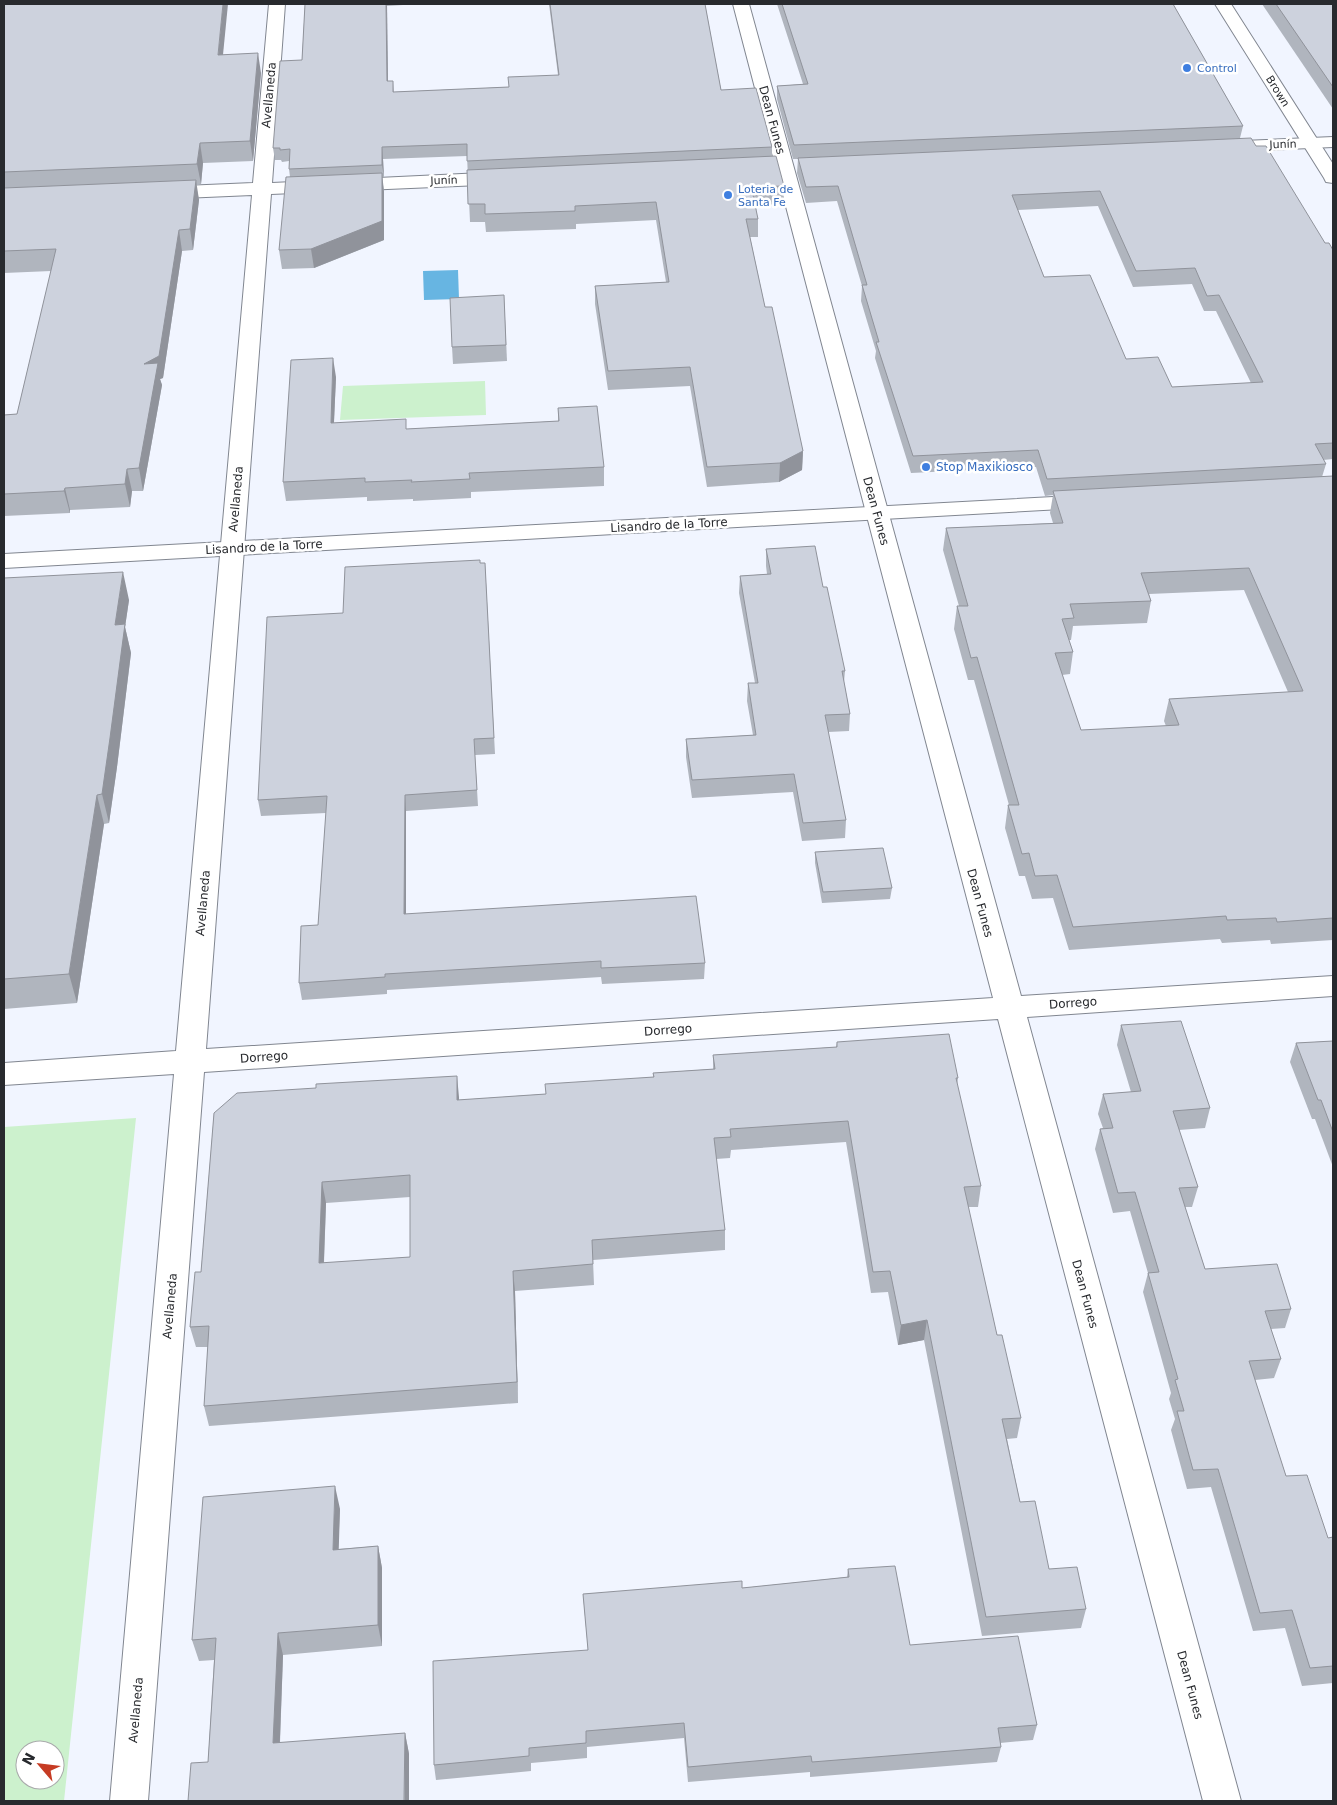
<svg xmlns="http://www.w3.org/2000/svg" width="1337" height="1805" font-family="'DejaVu Sans',sans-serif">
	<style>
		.green { fill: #ccf1cd; fill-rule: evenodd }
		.water { fill: #67b5e2 }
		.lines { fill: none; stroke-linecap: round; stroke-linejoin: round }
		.minor-casing { stroke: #818690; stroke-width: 2 }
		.tertiary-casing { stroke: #818690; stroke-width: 2 }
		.secondary-casing { stroke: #818690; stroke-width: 2 }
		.minor { fill: #fff; fill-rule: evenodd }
		.tertiary { fill: #fff; fill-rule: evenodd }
		.secondary { fill: #fff; fill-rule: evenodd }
		.wall { fill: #b0b5be; fill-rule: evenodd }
		.shaded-wall { fill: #90939b }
		.building { fill: #cdd2dd; stroke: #90939b; fill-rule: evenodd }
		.shop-dot { fill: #3f7fe0; stroke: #fff; stroke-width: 2 }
		.labels { text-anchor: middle; stroke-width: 5; stroke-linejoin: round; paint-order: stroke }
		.far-shop-label { font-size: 11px; fill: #366cbe; stroke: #fff; text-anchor: start }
		.far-street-label { font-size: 11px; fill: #282a2e; stroke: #fff }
		.street-label { font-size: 12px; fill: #282a2e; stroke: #fff }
		.shop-label { font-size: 12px; fill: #366cbe; stroke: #fff; text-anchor: start }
	</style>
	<rect width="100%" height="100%" fill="#f1f5ff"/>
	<!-- green -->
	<g class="green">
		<path d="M485 381 486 415 340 420 343 386Z"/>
		<path d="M136 1118 64 1801H4V1127ZM25 1750H55V1780H25Z"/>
	</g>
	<!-- water -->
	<path class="water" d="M458 270 459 299 424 300 423 271Z"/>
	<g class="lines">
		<!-- minor casing -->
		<g class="minor-casing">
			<g id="minor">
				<path d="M269 4H285L272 183 504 172 511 174 513 178 511 182 504 184 271 194 206 1049 993 998 733 4H749L1021 996 1333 976V996L1027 1017 1241 1801H1203L998 1019 204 1072 148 1801H110L174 1074 4 1085V1063L176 1051 252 195 160 199 153 197 151 193 153 189 160 187 253 183Z"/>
				<path d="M1333 137V147L1219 152 1213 151 1210 147 1213 143 1219 142Z"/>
			</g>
		</g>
		<!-- tertiary casing -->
		<g class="tertiary-casing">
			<path id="tertiary" d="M1215 4H1231L1333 164V183L1326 182 1324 178Z"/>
		</g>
		<!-- secondary casing -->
		<g class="secondary-casing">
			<path id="secondary" d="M1090 495 1098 497 1101 502 1098 507 4 568V554Z"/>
		</g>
		<!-- minor -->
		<use href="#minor" class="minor"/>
		<!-- tertiary -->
		<use href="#tertiary" class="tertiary"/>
		<!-- secondary -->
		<use href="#secondary" class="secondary"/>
	</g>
	<!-- wall -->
	<g class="wall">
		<path d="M4 4 223 55 261 73 253 161 203 163 201 184 196 185 199 200 193 250 182 251 163 378 160 379 162 385 143 491H132L130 507 70 510V513L4 516V415L17 414 51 271 4 273Z"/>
		<path d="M305 4H403V5L387 6 388 81H393L394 92 509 87 558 75 549 4H705L721 90 772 147V156L784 186 783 204 757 205 756 211 758 219V237H750L765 307 803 451 802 470 779 482 707 487 690 386 608 390 595 304V286L666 282 656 220 576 224V229L486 232 485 222H470L467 156 383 159 384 177H382L384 192V240L314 268 282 269 279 250 290 177 289 169V161L282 162 281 160H275L273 148 302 60Z"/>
		<path d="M777 4H1173L1243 126 1240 138 1256 146 1325 243 1333 250V459L1323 460 1326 464 1322 477 1333 476V940L1271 944 1270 940 1222 943 1220 939 1069 950 1053 898 1032 899 1025 876H1019L1005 828 1008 805H1009L974 680H968L954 629 957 606H959L943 550 946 528 1053 523 1050 513 1053 495 1045 496 1036 467 911 473 875 358 876 351 861 301 862 286 837 201 806 203 797 173 798 159H793L777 99V86L803 84ZM1098 206 1133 287 1192 284 1204 311H1216L1251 383 1172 387 1126 359 1044 277 1018 210ZM1244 590 1288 692 1169 699 1164 721 1166 726 1081 730 1062 675 1070 674 1073 652 1069 640H1071L1073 626 1147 623 1151 601 1149 594Z"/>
		<path d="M1262 4H1333V109Z"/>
		<path d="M504 295 507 361 453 364 452 347Z"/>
		<path d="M336 377 334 423 407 429 558 421V408L604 467V486L471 492V498L413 501V499L367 501V497L286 501 283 482Z"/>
		<path d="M766 549 823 587 845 671 844 682 850 714 849 731 828 732 846 820 845 838 802 841 793 792 692 798 686 757V739L753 735 747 701 748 683H755L739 593 740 576 767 574 766 566Z"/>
		<path d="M480 563H485L495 754 475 755 478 806 406 811V914L705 963 704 979 602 984 601 977 387 990V994L302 1000 299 983 318 925 326 813 261 816 258 800 343 613Z"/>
		<path d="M4 578 129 600 125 627 131 653 117 767 109 823 104 824 77 1003 4 1009Z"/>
		<path d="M815 852 892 888 890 899 822 903 815 863Z"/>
		<path d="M1121 1025 1210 1108 1205 1128 1179 1130 1198 1187 1192 1207H1185L1205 1269 1291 1309 1285 1328 1271 1329 1281 1359 1274 1378 1255 1380 1286 1476 1328 1538 1333 1537V1683L1302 1686 1285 1628 1253 1631 1211 1487 1187 1489 1171 1430 1175 1419 1169 1399 1171 1393 1143 1292 1148 1273 1130 1211 1113 1213 1095 1149 1100 1129 1103 1128 1098 1114 1103 1094 1131 1092 1117 1045Z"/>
		<path d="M1333 1041V1167L1315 1119H1312L1290 1062 1296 1043Z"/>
		<path d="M837 1042 958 1078 957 1085 981 1186 978 1207H968L997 1335 1021 1418 1017 1438 1007 1439 1020 1502 1049 1569 1086 1609 1081 1628 982 1636 924 1340 898 1345 888 1292 871 1293 846 1142 731 1150 730 1158 716 1159 725 1230V1250L593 1260 594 1285 515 1291 518 1403 209 1426 204 1406 208 1347H196L190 1327 201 1272 214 1113 459 1100 546 1094 653 1077V1073L713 1069V1055L836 1047ZM410 1197V1257L324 1263 326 1203Z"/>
		<path d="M340 1509 338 1549 378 1546 382 1568V1646L283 1655 280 1743 405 1733 409 1754V1801H188L208 1762 214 1660 199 1661 192 1640Z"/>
		<path d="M848 1569 910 1645 1037 1725 1033 1740 1000 1743 1001 1747 997 1762 810 1777V1772L688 1782 684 1738 587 1747V1758L531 1763V1771L436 1780 434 1765 588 1650 583 1594 742 1588 847 1577Z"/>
	</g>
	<!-- shaded-wall -->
	<g class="shaded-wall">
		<path d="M223 4H228L221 75 218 55Z"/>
		<path d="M386 4H387L388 93 387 81Z"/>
		<path d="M258 53 261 73 253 161 250 141Z"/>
		<path d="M200 143 203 163 201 184 197 164Z"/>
		<path d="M382 147 383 159 384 177 382 165Z"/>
		<path d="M382 173 384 192V240L314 268 311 249Z"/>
		<path d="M196 180 199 200 193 250 190 229Z"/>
		<path d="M179 230 182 251 163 378 160 379 162 385 143 491 139 468 144 364Z"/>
		<path d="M333 358 336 377 333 442 331 423Z"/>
		<path d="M803 451 802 470 779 482 780 463Z"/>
		<path d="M127 469 132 491 130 507 125 484Z"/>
		<path d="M65 488 70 510V513L64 491Z"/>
		<path d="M123 572 129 600 125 627 131 653 117 767 109 823 102 794 115 625Z"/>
		<path d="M97 795 104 824 77 1003 69 974Z"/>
		<path d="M405 795 406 811V930L404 914Z"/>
		<path d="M457 1076 459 1097V1121L457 1100Z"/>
		<path d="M322 1182 326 1203 323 1284 319 1263Z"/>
		<path d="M513 1271 515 1291 518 1403 517 1382Z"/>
		<path d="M927 1320 924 1340 898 1345 901 1325Z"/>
		<path d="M335 1486 340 1509 338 1572 333 1550Z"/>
		<path d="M378 1546 382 1568V1646L378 1625Z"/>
		<path d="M278 1633 283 1655 279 1764 273 1743Z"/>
		<path d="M405 1733 409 1754V1801H405Z"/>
	</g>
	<!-- building -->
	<g class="building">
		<path d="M4 4H223L218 55 258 53 250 141 200 143 197 164 4 172Z"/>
		<path d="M305 4H386L387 81H393V92L509 87 508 77 559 75 550 4H705L721 90 756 88 772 147 467 161V144L382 147V165L289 169 290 149 280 150V148H273L280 61 302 60Z"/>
		<path d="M782 4H1173L1243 126 794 145 777 86 808 84Z"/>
		<path d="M1276 4H1333V87Z"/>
		<path d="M1251 138 1256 146H1266L1325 243H1329L1333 250V443L1315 444 1326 464 1047 479 1038 450 913 456 876 342H879L862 285H867L838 186 806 187 798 158ZM1100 191 1136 271 1195 268 1207 296 1219 295 1263 382 1172 387 1158 357 1126 359 1090 275 1044 277 1012 195Z"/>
		<path d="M776 156 784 186 755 187 757 195H753L758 219H746L765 307H772L803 451 780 463 707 467 690 367 608 371 595 286 669 282 656 202 575 206V211L485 214V204H468L467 170Z"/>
		<path d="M382 173V221L311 249 279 250 286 177Z"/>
		<path d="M196 180 190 229 179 230 159 356 144 364 158 363 139 468 127 469 125 484 65 488 64 491 4 494V415L17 414 56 249 4 251V188Z"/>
		<path d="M504 295 506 345 452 347 450 298Z"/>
		<path d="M333 358 331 423 406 419V429L559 421 558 408 597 406 604 467 469 473 470 479 411 482 412 480 365 482V478L283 482 291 360Z"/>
		<path d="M1333 476V918L1277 922 1276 918 1227 920 1226 916 1073 927 1057 875 1035 876 1029 853 1022 854 1008 805H1019L977 657 971 658 957 606H968L946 528 1063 523 1053 491ZM1249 568 1303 691 1169 699 1179 725 1081 730 1055 653 1073 652 1062 619 1074 618 1070 604 1151 601 1141 573Z"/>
		<path d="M815 546 823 587H827L845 671H842L850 714 825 715 846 820 803 823 794 774 692 780 686 739 756 735 748 683H758L740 576 771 574 766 549Z"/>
		<path d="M480 560V563H485L494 738 474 739 477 790 405 795 404 914 696 896 705 963 601 968V961L385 974V977L299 983 301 926 318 925 327 796 258 800 267 617 343 613 345 567Z"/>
		<path d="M123 572 115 625 125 624 110 738 102 794 97 795 69 974 4 979V578Z"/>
		<path d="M883 848 892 888 823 892 815 852Z"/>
		<path d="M1181 1021 1210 1108 1173 1111 1198 1187 1179 1188 1205 1269 1277 1264 1291 1309 1265 1311 1281 1359 1249 1361 1286 1476 1307 1475 1328 1538 1333 1537V1666L1310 1668 1292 1610 1260 1613 1218 1469 1193 1470 1177 1411H1184L1175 1380 1178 1379 1148 1273 1159 1272 1135 1192 1118 1193 1100 1129 1113 1128 1103 1094 1141 1091 1121 1025Z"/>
		<path d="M949 1034 958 1078H956L981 1186 964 1187 997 1335H1002L1021 1418 1002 1419 1020 1502 1035 1501 1049 1569 1077 1567 1086 1609 986 1617 927 1320 901 1325 890 1271 873 1272 848 1121 730 1129 731 1137 714 1138 725 1230 592 1240 593 1264 513 1271 517 1382 204 1406 209 1326 190 1327 195 1272H201L214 1113 237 1093 316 1088V1084L457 1076V1100L546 1094 545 1084 654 1077 653 1073 715 1069 713 1055 837 1047V1042ZM410 1175V1257L319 1263 322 1182Z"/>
		<path d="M1333 1041V1132L1321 1100H1318L1296 1043Z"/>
		<path d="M335 1486 333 1550 378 1546V1625L278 1633 273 1743 405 1733 404 1801H188L191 1763 208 1762 216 1638 192 1640 203 1497Z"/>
		<path d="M895 1566 910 1645 1018 1636 1037 1725 998 1728 1001 1747 812 1762 811 1756 688 1767 684 1723 586 1731V1743L529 1748V1756L434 1765 433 1661 588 1650 583 1594 742 1581V1588L849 1577 848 1569Z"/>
	</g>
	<!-- markers -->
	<g class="shop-dot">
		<circle cx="1187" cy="68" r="5"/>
		<circle cx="728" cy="195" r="5"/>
		<circle cx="926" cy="467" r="5"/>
	</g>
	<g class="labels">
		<!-- far-shop labels -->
		<g class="far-shop-label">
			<text x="1197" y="72">Control</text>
			<text x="738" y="193">Loteria de<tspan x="738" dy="13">Santa Fe</tspan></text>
		</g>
		<!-- far-street labels -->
		<g class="far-street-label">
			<text transform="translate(1278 91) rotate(58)" y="4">Brown</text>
			<text transform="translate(1283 144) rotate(-2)" y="4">Junín</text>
			<text transform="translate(444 180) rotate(-2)" y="4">Junín</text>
		</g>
		<!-- street labels -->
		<g class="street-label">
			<text transform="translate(269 95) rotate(-85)" y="4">Avellaneda</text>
			<text transform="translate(772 120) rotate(75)" y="4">Dean Funes</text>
			<text transform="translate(236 499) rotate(-85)" y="4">Avellaneda</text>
			<text transform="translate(876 511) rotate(75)" y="4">Dean Funes</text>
			<text transform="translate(669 525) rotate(-3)" y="4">Lisandro de la Torre</text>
			<text transform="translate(264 547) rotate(-3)" y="4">Lisandro de la Torre</text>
			<text transform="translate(203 903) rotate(-85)" y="4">Avellaneda</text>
			<text transform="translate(980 903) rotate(75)" y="4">Dean Funes</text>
			<text transform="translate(1073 1003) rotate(-4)" y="4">Dorrego</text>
			<text transform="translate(668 1030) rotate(-4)" y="4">Dorrego</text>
			<text transform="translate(264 1057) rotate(-4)" y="4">Dorrego</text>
			<text transform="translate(1085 1294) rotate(75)" y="4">Dean Funes</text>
			<text transform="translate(170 1306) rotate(-85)" y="4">Avellaneda</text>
			<text transform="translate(1190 1685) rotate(75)" y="4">Dean Funes</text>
			<text transform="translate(136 1710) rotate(-85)" y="4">Avellaneda</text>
		</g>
		<!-- shop labels -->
		<g class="shop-label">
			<text x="936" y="471">Stop Maxikiosco</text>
		</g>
	</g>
	<!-- border -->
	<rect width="1337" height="1805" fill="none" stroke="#282a2e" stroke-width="10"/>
	<!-- north arrow -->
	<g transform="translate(40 1765) rotate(298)"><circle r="24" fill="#ffffff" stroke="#a9aaab"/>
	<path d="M0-4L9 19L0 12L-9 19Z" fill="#c63b23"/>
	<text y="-8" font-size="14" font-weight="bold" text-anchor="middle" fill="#282a2e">N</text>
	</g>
</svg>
